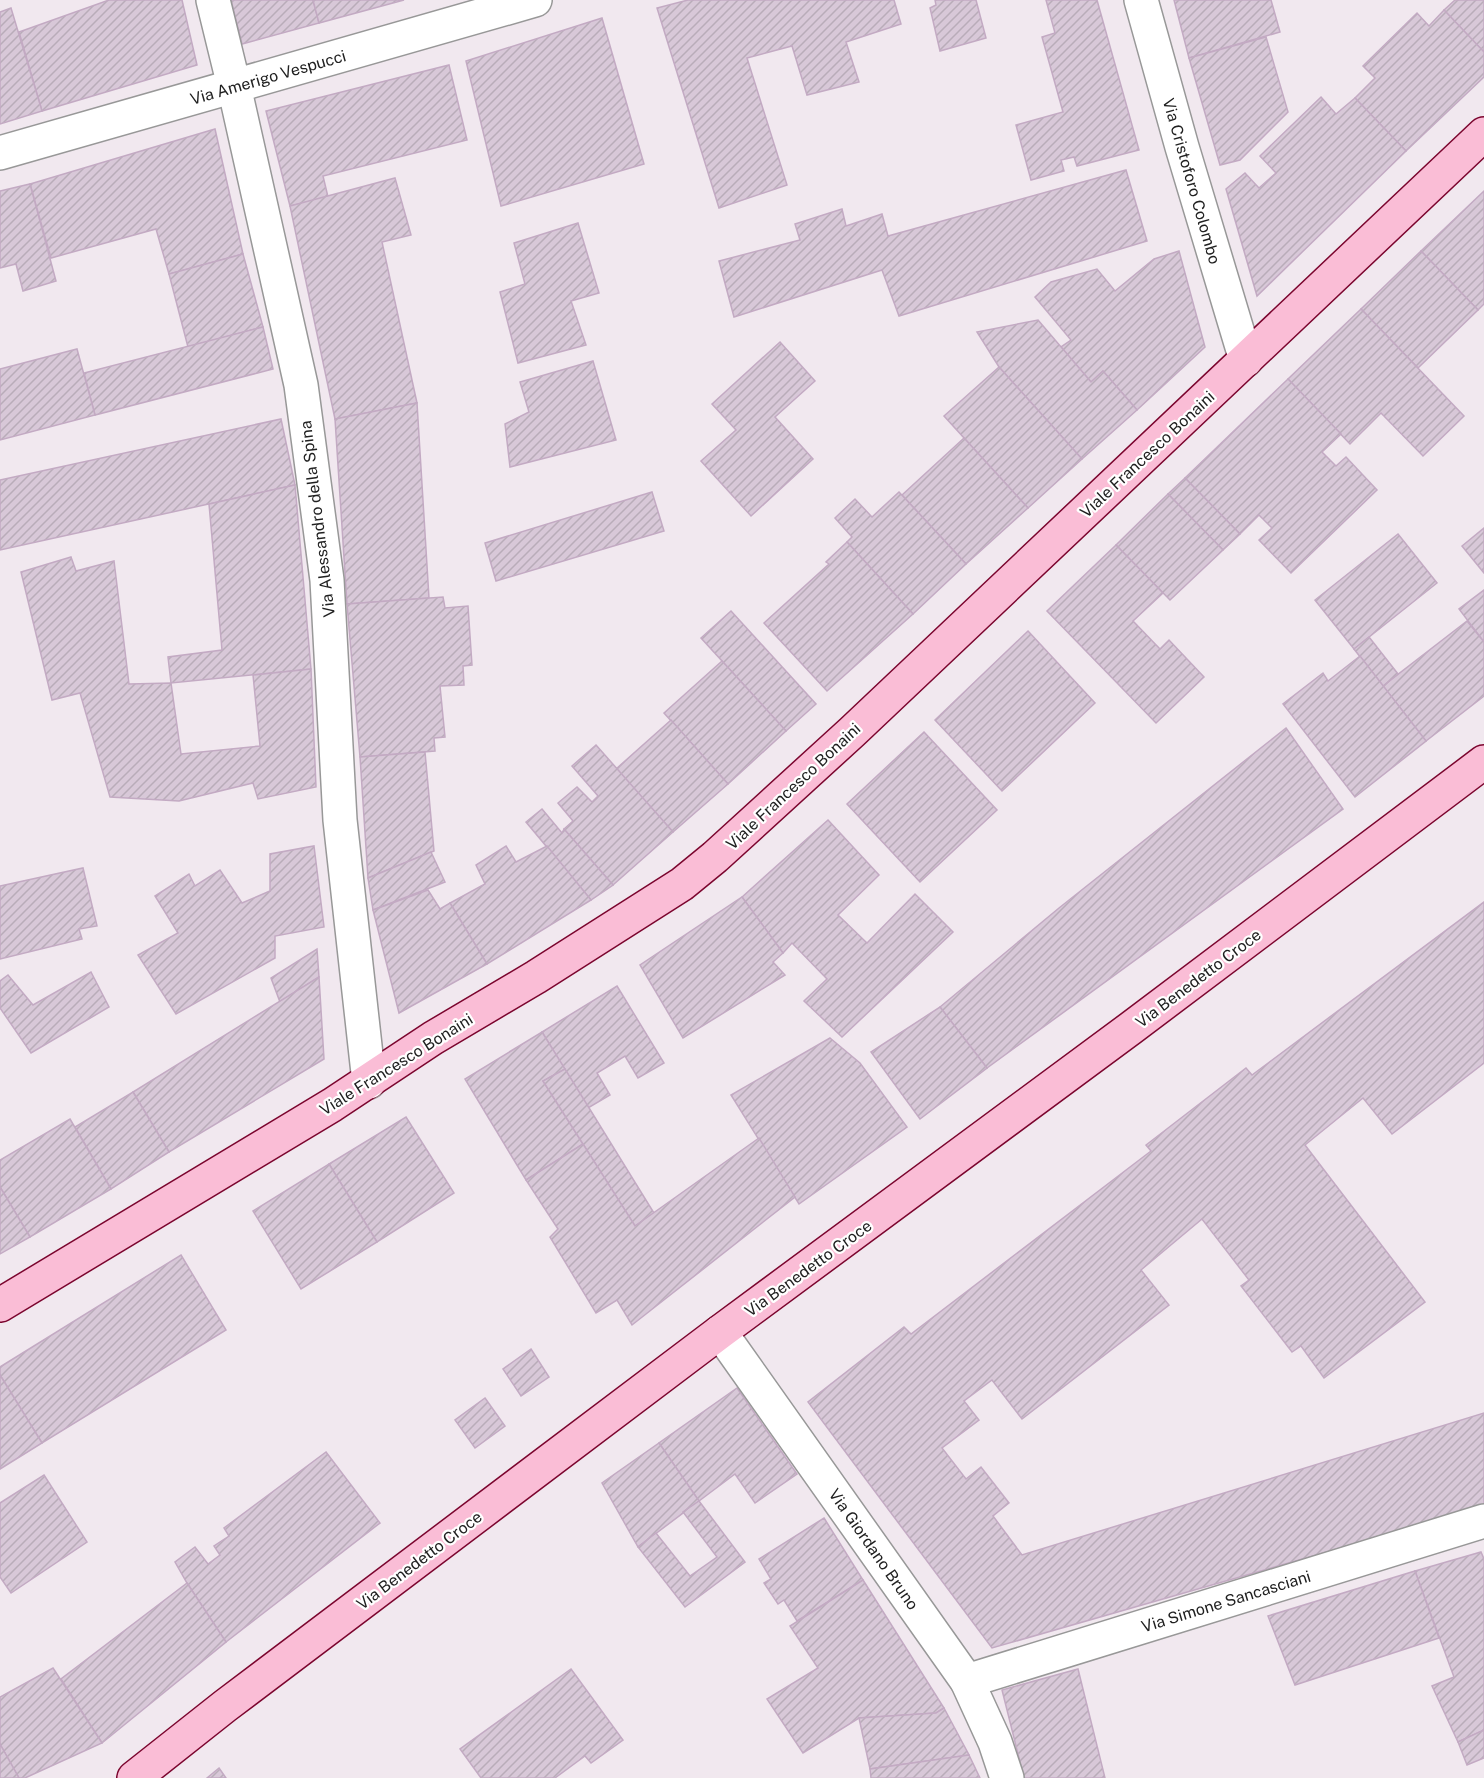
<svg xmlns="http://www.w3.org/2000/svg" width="1484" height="1778" font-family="'Public Sans',sans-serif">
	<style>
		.building { fill: url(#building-hatch); stroke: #c3aac3; stroke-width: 1.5 }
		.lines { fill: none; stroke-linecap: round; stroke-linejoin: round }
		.street-casing { stroke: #989898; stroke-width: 36 }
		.secondary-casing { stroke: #7b052e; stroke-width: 36 }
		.street { stroke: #fff; stroke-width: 33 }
		.secondary { stroke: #fabdd6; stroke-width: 33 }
		.labels { text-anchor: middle; stroke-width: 4.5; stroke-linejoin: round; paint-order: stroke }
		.street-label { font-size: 16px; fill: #212121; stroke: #fff }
	</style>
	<defs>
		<pattern id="building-hatch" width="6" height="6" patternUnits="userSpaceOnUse" patternTransform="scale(1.5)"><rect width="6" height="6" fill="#d8c8d8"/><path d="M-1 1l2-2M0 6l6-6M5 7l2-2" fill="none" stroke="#b9acb9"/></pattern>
	</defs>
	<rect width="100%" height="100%" fill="#f1e8ef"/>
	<!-- building -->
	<g class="building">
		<path d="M109 0H182L197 65 42 111 19 32Z"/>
		<path d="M231 0H313L319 23 242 44Z"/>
		<path d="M313 0H404L319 23Z"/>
		<path d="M688 0H894L901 24 846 42 859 82 807 95 792 46 747 58 787 185 719 208 657 8Z"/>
		<path d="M935 0H976L986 38 940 51 930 8 936 5Z"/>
		<path d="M1046 0H1097L1139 150 1077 166 1074 157 1061 160 1064 171 1031 180 1016 125 1063 112 1042 37 1055 33Z"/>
		<path d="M1174 0H1271L1280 32 1189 58Z"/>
		<path d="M1455 0H1484V52L1444 10Z"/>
		<path d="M11 8 42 111 0 124V12Z"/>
		<path d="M1444 10 1484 52V77L1406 151 1355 98 1375 78 1363 66 1417 13 1429 26Z"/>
		<path d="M602 18 644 164 501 206 466 61Z"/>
		<path d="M1266 37 1288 112 1240 160 1220 165 1189 58Z"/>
		<path d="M449 65 467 140 323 176 328 197 290 206 266 111Z"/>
		<path d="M1321 97 1336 114 1355 98 1406 151 1257 296 1226 189 1245 173 1259 188 1276 173 1260 156Z"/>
		<path d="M215 129 243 254 169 274 156 229 51 258 30 184Z"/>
		<path d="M1126 170 1147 241 899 316 882 270 734 317 719 261 800 240 795 224 842 209 846 226 882 214 888 236Z"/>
		<path d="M395 178 411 235 382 242 417 403 335 419 290 206Z"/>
		<path d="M30 184 56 281 23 291 16 264 0 268V191Z"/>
		<path d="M1484 191V304L1478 310 1421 251Z"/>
		<path d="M578 223 599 293 571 301 586 345 518 363 500 292 525 284 514 243Z"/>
		<path d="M1179 251 1205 347 1137 410 1103 371 1091 382 1061 347 1071 340 1035 297 1051 282 1097 269 1115 291 1154 259Z"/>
		<path d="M1421 251 1478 310 1418 368 1361 309Z"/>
		<path d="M243 254 263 327 188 347 169 274Z"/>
		<path d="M1361 309 1464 416 1423 456 1381 413 1350 444 1288 379Z"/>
		<path d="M1038 320 1091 382 1103 371 1137 410 1082 459 999 367 977 332Z"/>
		<path d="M263 327 273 369 95 415 84 373Z"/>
		<path d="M780 342 815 381 775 417 813 459 751 516 701 461 736 430 712 404Z"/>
		<path d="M77 349 95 415 0 440V369Z"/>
		<path d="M593 361 616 440 510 467 505 424 529 412 520 382Z"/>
		<path d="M999 367 1082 459 1028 508 944 416Z"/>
		<path d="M1288 379 1341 434 1322 452 1336 466 1346 457 1377 490 1291 573 1259 540 1272 528 1259 515 1240 534 1185 478Z"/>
		<path d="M417 403 429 598 347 604 335 419Z"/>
		<path d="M281 419 295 485 0 550V480Z"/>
		<path d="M964 438 1028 508 966 564 902 495Z"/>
		<path d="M1185 478 1240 534 1223 550 1168 494Z"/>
		<path d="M295 485 311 669 171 683 168 657 222 650 209 504Z"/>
		<path d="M652 492 664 531 496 581 485 543Z"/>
		<path d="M899 492 966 564 913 614 847 542 852 537 835 518 855 499 872 517Z"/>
		<path d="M1168 494 1223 550 1170 600 1116 545Z"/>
		<path d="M1484 528V573L1462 546Z"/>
		<path d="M1398 534 1437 583 1354 649 1315 600Z"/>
		<path d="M847 542 913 614 827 691 764 623 829 564 826 562Z"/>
		<path d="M1116 545 1163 593 1133 621 1160 649 1169 640 1204 677 1156 723 1047 611Z"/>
		<path d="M71 557 76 571 114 561 129 684 171 683 181 754 260 746 253 675 311 669 316 787 258 799 253 783 179 801 110 797 80 693 52 700 21 572Z"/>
		<path d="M1484 590V642L1459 609Z"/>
		<path d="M443 597 445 608 468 606 472 665 463 666 464 685 440 686 445 737 434 738 435 751 360 757 347 604Z"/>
		<path d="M731 611 816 704 786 731 701 638Z"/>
		<path d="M1467 621 1484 642V696L1426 741 1383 686Z"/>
		<path d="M1028 631 1095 703 1002 791 935 720Z"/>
		<path d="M1369 637 1398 674 1383 686 1354 649Z"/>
		<path d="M1360 656 1426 741 1355 797 1283 704 1323 673 1328 681Z"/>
		<path d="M722 661 786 731 728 784 664 713Z"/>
		<path d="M671 720 728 784 673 832 616 769Z"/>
		<path d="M1286 728 1343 809 987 1068 940 1007 1059 908Z"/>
		<path d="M924 732 997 810 920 882 847 804Z"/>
		<path d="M596 745 673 832 613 885 564 829 573 821 558 803 577 787 592 802 598 796 572 766Z"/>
		<path d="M425 752 434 851 368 878 360 757Z"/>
		<path d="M542 809 562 833 564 829 613 885 591 900 526 822Z"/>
		<path d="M828 820 879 875 838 915 867 943 915 894 953 932 842 1037 804 1001 827 979 792 943 783 953 742 897Z"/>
		<path d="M314 846 324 927 275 936V958L176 1014 138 955 178 933 155 896 189 874 195 886 220 870 242 903 270 891V854Z"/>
		<path d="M506 846 516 862 547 846 591 900 487 964 450 903 485 884 476 865Z"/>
		<path d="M431 852 445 882 373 910 368 878Z"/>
		<path d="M83 868 97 926 79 929 82 939 0 959V886Z"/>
		<path d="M428 890 440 909 450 903 487 964 399 1013 373 910Z"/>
		<path d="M742 897 783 953 773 962 785 975 683 1038 640 965Z"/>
		<path d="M1484 902V1063L1392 1134 1363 1098 1305 1145 1425 1302 1324 1378 1301 1346 1292 1352 1241 1286 1249 1280 1202 1219 1141 1270 1169 1305 1022 1419 992 1380 964 1401 979 1420 942 1448 966 1479 981 1467 1009 1503 993 1516 1022 1555 1484 1413V1507L992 1648 808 1402 904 1327 911 1334 1151 1151 1146 1145 1246 1068 1252 1075Z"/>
		<path d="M317 949 319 977 280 1002 271 978Z"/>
		<path d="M91 972 109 1007 31 1053 0 1008V981L8 975 33 1005Z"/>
		<path d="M319 977 324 1059 169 1152 133 1092Z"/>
		<path d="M617 986 664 1063 638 1078 625 1056 597 1073 610 1095 588 1108 542 1032Z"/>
		<path d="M940 1007 987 1068 920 1119 871 1052Z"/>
		<path d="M542 1032 565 1069 543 1081 583 1144 526 1180 465 1079Z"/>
		<path d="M830 1038 860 1063 907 1127 799 1204 731 1095Z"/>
		<path d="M565 1069 654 1213 635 1226 543 1081Z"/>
		<path d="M133 1092 169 1152 111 1189 75 1127Z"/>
		<path d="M406 1117 454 1193 377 1242 329 1164Z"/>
		<path d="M70 1119 111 1189 30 1237 0 1187V1160Z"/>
		<path d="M759 1138 795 1197 632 1325 617 1300 596 1313 550 1237 558 1229 526 1180 583 1144 635 1226Z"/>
		<path d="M329 1164 377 1242 301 1289 253 1211Z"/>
		<path d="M0 1187 30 1237 0 1254Z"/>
		<path d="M181 1255 226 1330 42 1443 0 1375V1367Z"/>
		<path d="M531 1349 549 1377 521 1396 503 1369Z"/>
		<path d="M0 1375 42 1443 0 1469Z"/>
		<path d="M737 1388 797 1474 755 1503 735 1474 699 1501 659 1443Z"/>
		<path d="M485 1398 505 1426 475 1448 455 1420Z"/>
		<path d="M659 1443 699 1501 638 1547 602 1483Z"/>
		<path d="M326 1452 380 1523 226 1642 187 1583 175 1562 195 1547 208 1564 220 1555 214 1546 229 1536 224 1528Z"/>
		<path d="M44 1475 87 1542 11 1593 0 1577V1503Z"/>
		<path d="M699 1501 745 1562 685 1607 638 1547 656 1533 690 1576 717 1557 683 1512Z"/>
		<path d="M824 1518 863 1580 797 1621 784 1600 778 1604 764 1583 771 1579 759 1559Z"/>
		<path d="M1481 1552 1484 1559V1730L1458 1742 1432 1686 1454 1677 1415 1571Z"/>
		<path d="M1415 1571 1439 1638 1295 1685 1268 1616Z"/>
		<path d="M863 1580 944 1708 936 1713 859 1718 803 1753 767 1699 818 1668 790 1626Z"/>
		<path d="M187 1583 226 1642 102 1743 61 1679Z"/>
		<path d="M53 1668 102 1743 25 1778H19L0 1744V1697Z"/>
		<path d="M571 1669 623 1740 591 1763 585 1756 555 1778H481L460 1749Z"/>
		<path d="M1078 1669 1105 1778H1024L1002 1690Z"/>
		<path d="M944 1708 969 1755 870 1769 859 1718 936 1713Z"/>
		<path d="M1484 1730V1758L1467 1765 1458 1742Z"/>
		<path d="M0 1744 19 1778H0Z"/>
		<path d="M969 1755 980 1778H871L870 1769Z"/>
		<path d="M219 1768 226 1778H207Z"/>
	</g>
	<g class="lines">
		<!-- street casing -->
		<g class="street-casing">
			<g id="street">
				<path d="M213 0 234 86 301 385 327 580 340 820 369 1082"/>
				<path d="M1141 0 1182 147 1246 360"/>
				<path d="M0 153 535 0"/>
				<path d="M720 1332 967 1681 995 1742 1007 1778"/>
				<path d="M967 1681 1484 1521"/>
			</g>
		</g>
		<!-- secondary casing -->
		<g class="secondary-casing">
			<g id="secondary">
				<path d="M0 1305 332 1105 433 1038 536 977 682 884 715 857 852 732 1484 134"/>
				<path d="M134 1778 225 1706 720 1332 1131 1028 1484 762"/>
			</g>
		</g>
		<!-- street -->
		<use href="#street" class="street"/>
		<!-- secondary -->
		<use href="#secondary" class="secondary"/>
	</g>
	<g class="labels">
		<!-- street labels -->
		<g class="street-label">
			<text transform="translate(268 77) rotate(-16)" y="6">Via Amerigo Vespucci</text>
			<text transform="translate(1192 181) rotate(74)" y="6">Via Cristoforo Colombo</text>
			<text transform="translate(1147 454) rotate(-43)" y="6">Viale Francesco Bonaini</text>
			<text transform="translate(317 519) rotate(-97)" y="6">Via Alessandro della Spina</text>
			<text transform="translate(793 786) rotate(-43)" y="6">Viale Francesco Bonaini</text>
			<text transform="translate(1198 978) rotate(-37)" y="6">Via Benedetto Croce</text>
			<text transform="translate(396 1064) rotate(-32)" y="6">Viale Francesco Bonaini</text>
			<text transform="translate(808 1268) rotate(-36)" y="6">Via Benedetto Croce</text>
			<text transform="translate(874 1549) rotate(55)" y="6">Via Giordano Bruno</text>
			<text transform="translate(419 1560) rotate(-37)" y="6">Via Benedetto Croce</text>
			<text transform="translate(1226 1601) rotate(-17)" y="6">Via Simone Sancasciani</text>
		</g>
	</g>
</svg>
